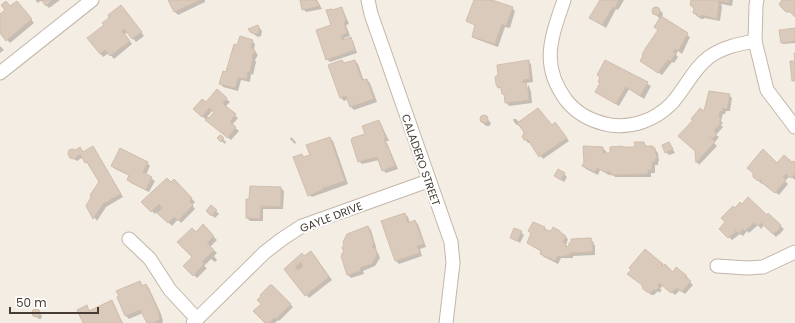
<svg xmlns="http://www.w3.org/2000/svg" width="795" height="323" font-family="Poppins,sans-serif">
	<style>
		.shadow { fill: #0003; fill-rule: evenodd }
		.building { fill: #d9cabb; stroke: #d2beab; fill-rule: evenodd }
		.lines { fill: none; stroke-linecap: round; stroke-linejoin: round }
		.minor-casing { stroke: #c3b6a8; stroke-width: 15 }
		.minor { stroke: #fff; stroke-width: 13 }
		.labels { text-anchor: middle; stroke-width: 4; stroke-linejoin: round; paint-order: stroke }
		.street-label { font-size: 11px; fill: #463c33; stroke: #fff }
	</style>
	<rect width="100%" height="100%" fill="#f4ede4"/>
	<!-- shadow -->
	<g class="shadow">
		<path d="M35 0H42L38 3Z"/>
		<path d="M42 0H60L49 8Z"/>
		<path d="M169 0H205V2L178 15 175 12Z"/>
		<path d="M301 0H317L322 9 306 12 303 9Z"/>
		<path d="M475 0H489L512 8 515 11 510 28 505 27 498 47 476 39 473 36 476 26 468 20Z"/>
		<path d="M599 0H624L618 10 616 9 606 28 591 18 600 1Z"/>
		<path d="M692 0H733L732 6 721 4 722 7 720 21 704 18V19H701L697 16 694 13V8L691 5Z"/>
		<path d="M19 5 34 23 10 43 0 31V15L11 7Z"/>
		<path d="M657 8 663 13 662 18 690 37 682 54 678 51 676 55 678 57 674 63 672 62 662 75 641 61 659 31 660 19 654 13 653 11Z"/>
		<path d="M124 9 144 36 136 42 127 32 125 34 132 44 114 59 109 53 103 57 88 39Z"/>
		<path d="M341 9 344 12 349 24 346 25 350 36 344 38V41L350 38 353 41 357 53 330 62 327 59 333 11Z"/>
		<path d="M258 26 262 31 261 36 258 37 251 32Z"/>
		<path d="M795 29V43L783 44 782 43Z"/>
		<path d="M252 41 255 44 254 50 258 55 255 60 256 62 253 75 251 74 250 82 241 80 238 91 223 87 220 83 238 47Z"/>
		<path d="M0 46 4 50 0 53Z"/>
		<path d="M342 61 345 64 355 61 358 64 364 81 367 80 370 83 377 102 354 110 351 107 348 99 344 101 341 98 329 66Z"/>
		<path d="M528 61 531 64 533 82 526 83 529 86 531 92 532 103 509 106 506 102 505 96 500 89 506 88ZM525 83 528 85V93Z"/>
		<path d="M631 74 651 86 644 99 629 89 619 106 596 92 601 84Z"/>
		<path d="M217 91 230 102 225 107 238 118 232 125 239 131 231 140 197 112ZM212 111 215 113 209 119 207 117Z"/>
		<path d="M729 95 732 98 730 111H726L725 114H723L721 121 723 123 721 125 723 127 716 135 719 137 714 143 717 146 699 165 697 162 696 151 704 113Z"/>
		<path d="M482 116H485L490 122 491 124 489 126H486L481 121Z"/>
		<path d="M513 119H516L519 122 558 127 569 141 543 159 531 143H528L524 138 525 132 520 125H517L514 122Z"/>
		<path d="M378 121 381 124 389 141H386L398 169 386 173 383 170 379 160 362 164 359 161 367 135Z"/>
		<path d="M220 136 226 142 225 144 218 138Z"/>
		<path d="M291 137 296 142 295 144 290 139Z"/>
		<path d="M330 138 333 141 348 184 312 197 309 194 304 158 311 156Z"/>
		<path d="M644 143 647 147H653L658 153 659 161 658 162V165H655V173H651V177H615L613 175H609L600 170 598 175 586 169 583 166 602 148 606 151V154H611V148L623 147 625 148H636Z"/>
		<path d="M669 143 675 153 669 155 666 152Z"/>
		<path d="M93 147 123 197 106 207 97 221 87 206 100 182 83 157 77 161 71 157 80 148 84 153Z"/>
		<path d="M147 163 150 166 146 175 155 181 149 192 131 183 128 180 130 176 115 169 112 166Z"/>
		<path d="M795 163V180L790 176 785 181 788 184 779 195 764 183 762 184 754 177 777 165Z"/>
		<path d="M564 174 567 177 564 182 555 176Z"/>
		<path d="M174 181 195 202 192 205 195 209 181 223 178 219 172 226 157 212 155 214 142 202Z"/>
		<path d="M281 188 284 191 283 209H263V221H250L247 218 250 200Z"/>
		<path d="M211 206 219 214 215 218 207 211Z"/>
		<path d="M405 214 408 217 410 223 415 221 418 224 426 247 420 249 422 256 399 264 396 261Z"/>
		<path d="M768 215 784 229 779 235V234L776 237 764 225 761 229 758 225 749 233 747 231 743 236 740 234 732 240 720 229Z"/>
		<path d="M534 223 545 228 548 231 560 232 568 239 566 245 568 247 591 239 595 246V255L573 256V258H561L558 264 544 257 541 254 542 252 528 243 532 234Z"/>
		<path d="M203 226 217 240 210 247 217 253 214 256 217 260 215 262 211 259 204 266 207 268 197 278 185 266 193 257 196 233Z"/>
		<path d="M368 227 371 230 376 247 375 250 378 253 380 258 375 266 363 271 364 274 351 278 348 275 343 256Z"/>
		<path d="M521 232 524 235 520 243 511 237Z"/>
		<path d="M646 250 673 273 686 276 689 279 688 280 693 285 685 294 680 290 675 295 663 285 660 289 662 290 659 293 658 291 654 295H651L648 292Z"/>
		<path d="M314 255 332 280 309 298 285 269 305 257Z"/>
		<path d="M140 282 143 286 146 285 149 288 161 314 163 321 162 323H149L143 313 129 319 126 316 118 298Z"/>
		<path d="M271 286 293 307 279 321 278 320 275 323H266Z"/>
		<path d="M111 302 114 305 123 323H84L86 306 90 311Z"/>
		<path d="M35 310H37L42 316 41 319H39L33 314Z"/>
	</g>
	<!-- building -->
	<g class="building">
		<path d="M41 0H52L46 6Z"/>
		<path d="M168 0H200L174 12Z"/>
		<path d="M300 0H316L320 6 302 10Z"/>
		<path d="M474 0H492L513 7 506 26 502 24 495 44 472 37 475 25 466 21Z"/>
		<path d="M600 0H619L615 8 613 7 602 25 589 18Z"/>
		<path d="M691 0H729V3L718 1V3H719L717 19 701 15V17L697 16V14L693 13 694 8 690 5Z"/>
		<path d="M782 0H795V17L790 12H786L781 7 779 4Z"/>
		<path d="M6 1 10 6 17 1 32 19 6 41 0 33V14L5 10 1 5Z"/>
		<path d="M121 5 142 32 132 39 124 29 122 31 130 41 110 56 105 50 100 54 87 38 104 25 102 23 109 18 108 15Z"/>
		<circle cx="656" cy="11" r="4"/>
		<path d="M342 7 346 21 344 22 347 33 341 36 342 40 351 37 355 50 326 60 316 30 331 25 326 10 332 9V10Z"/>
		<path d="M661 16 688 33 678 51 675 49 673 52 676 53 671 61 668 60 658 73 640 61 643 56 642 55 645 49 658 30 654 27Z"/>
		<path d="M258 25 259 27V33L255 34 250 32 248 29Z"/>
		<path d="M795 28V41L781 43 779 30Z"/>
		<path d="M240 36 253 40 251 48 254 49 255 51 252 56V58H253L250 72H248L247 79 238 78 235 88 219 84 223 71 226 72 234 44 237 45Z"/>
		<path d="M794 53H795V81H792L790 61H795Z"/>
		<path d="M342 60 344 63 355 60 362 80 367 79 374 99 350 107 346 96 340 98 328 65Z"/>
		<path d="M529 60 530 79 523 80V83L526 82 527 88H528L529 100 505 103 504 94H502L501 87 498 88 496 84 495 77 498 75 497 65Z"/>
		<path d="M605 60 648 82 640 96 626 87 616 104 595 92 600 83 598 82 600 77 597 75Z"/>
		<path d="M217 89 227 98 223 104 236 114 230 122 236 127 228 138 205 120 208 117 209 118 214 112 209 108 202 117 193 109 202 99 206 102Z"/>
		<path d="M709 91 730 94 727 109 723 108 722 112 720 111 719 117 721 119 719 121 721 123 714 131 717 134 712 139 709 136 715 142 696 163 695 151 678 136 693 120 691 119 700 108 704 111Z"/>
		<path d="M538 108 552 125 555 122 567 138 539 157 528 140H524L522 136 524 134 523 133 524 132 517 123Z"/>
		<circle cx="484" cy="119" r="4"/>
		<path d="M379 120 386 138H384L387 147 388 146 395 166 382 171 377 157 358 162 351 140 352 139V138L365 134 362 126Z"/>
		<path d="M220 135 224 138 221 142 217 138Z"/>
		<path d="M330 137 345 181 323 188V191L322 190 308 196 293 157 302 154 303 157 310 155 306 145Z"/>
		<path d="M634 142H644L645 146H653V148H655L657 159H655V162H652V170H648V174L611 175V172H605L597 168 595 172 582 166 584 162 583 146 603 147V153H610V147L623 146V147H635Z"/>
		<path d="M669 142 673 149 665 153 662 145Z"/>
		<path d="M93 146 121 194 103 204 93 219 86 206 91 197 90 195 99 182 87 162 85 163 80 154 74 159 70 158 68 154 69 150 72 149 76 150 80 147 83 152Z"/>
		<path d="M120 148 148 162 143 172 152 177 146 190 127 180 129 175 111 166Z"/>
		<path d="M763 149 777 163 784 155 792 162 793 161 795 162V174L791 178 786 174 783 177 786 180 775 193 761 182V180L758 181 753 177V173L747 168Z"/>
		<path d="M558 169 565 173 561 180 554 176Z"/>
		<path d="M167 178 171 182 174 179 192 198 189 201 193 205 178 221 174 217 168 223 157 213 162 208 159 204 151 212 141 202Z"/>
		<path d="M250 186 281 187V207L261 206 260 219 246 218V199H249Z"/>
		<path d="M748 197 767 215 768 213 781 225 779 228 780 229 773 234 761 223 758 226 754 223 745 231 743 229 739 234 735 230 736 232 728 238 719 229 725 222 721 218 733 206 735 208 740 202 742 204Z"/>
		<path d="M211 205 217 210 211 216 206 211Z"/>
		<path d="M405 213 408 223 415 220 424 244 417 246 420 253 395 261 381 221Z"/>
		<path d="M533 222 545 227 544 229 547 231 548 230 551 231 553 227 560 231V232L566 236 563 242 566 244 565 247 569 246V243H571V239L591 238 592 242H593L592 252 570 253V255L561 257 558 256 555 261 540 254 541 251 527 243 531 233 528 231Z"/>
		<path d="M203 224 214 236 207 243 214 250 202 262 204 264 193 276 183 266 192 257 177 242 192 228 196 232Z"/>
		<path d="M368 226 374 243 372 247 376 249 377 255 372 264 360 268 361 271 347 275 341 256 342 255V253H344L342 247 344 246 343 242 347 234Z"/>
		<path d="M514 228 522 231 517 241 510 238Z"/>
		<path d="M645 249 663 264 661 265 663 266 665 264 673 272 676 267 687 276 685 277 691 281 682 292 677 288 671 293 659 283 658 285 659 287 656 291 654 289 651 293 647 292 643 289 642 285 627 274 631 270 629 268Z"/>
		<path d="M311 251 329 277 305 296 284 269 302 253 304 256ZM301 262 303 266 298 270 295 267Z"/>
		<path d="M140 281 142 286 146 284 158 310 160 319 154 323H147L140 310 125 316 117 297 119 296 116 291Z"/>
		<path d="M270 285H272L291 304 276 319 274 318 269 323H265L253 311 261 304 257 300 261 296 260 295Z"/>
		<path d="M112 300 122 323H83L77 310 87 305 89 311Z"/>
		<circle cx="36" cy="313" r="4"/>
	</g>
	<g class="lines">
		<!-- minor casing -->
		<g class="minor-casing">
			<g id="minor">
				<path d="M368 0 371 14 451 242 453 263 446 323"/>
				<path d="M564 0C551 38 540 65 566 100 577 114 594 122 610 125 633 128 655 120 671 104 685 89 693 69 709 57 723 47 739 44 755 41"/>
				<path d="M757 0 756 5 755 41 767 90 795 127"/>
				<path d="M0 73 92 0"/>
				<path d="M129 239 150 259 170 290 197 319"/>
				<path d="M717 266 747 268 763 267 795 252"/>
				<path d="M193 323 264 253 282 239 302 226 428 181"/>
			</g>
		</g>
		<!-- minor -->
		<use href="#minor" class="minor"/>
	</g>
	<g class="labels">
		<!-- street labels -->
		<g class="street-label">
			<text transform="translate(421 160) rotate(71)" y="4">CALADERO STREET</text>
			<text transform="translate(331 217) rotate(-21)" y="4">GAYLE DRIVE</text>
		</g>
	</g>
	<!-- scale -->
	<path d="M10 307v6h88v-6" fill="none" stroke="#463c33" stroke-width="2"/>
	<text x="16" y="307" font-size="12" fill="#463c33" stroke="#ffffff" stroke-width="3" paint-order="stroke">50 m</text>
</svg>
